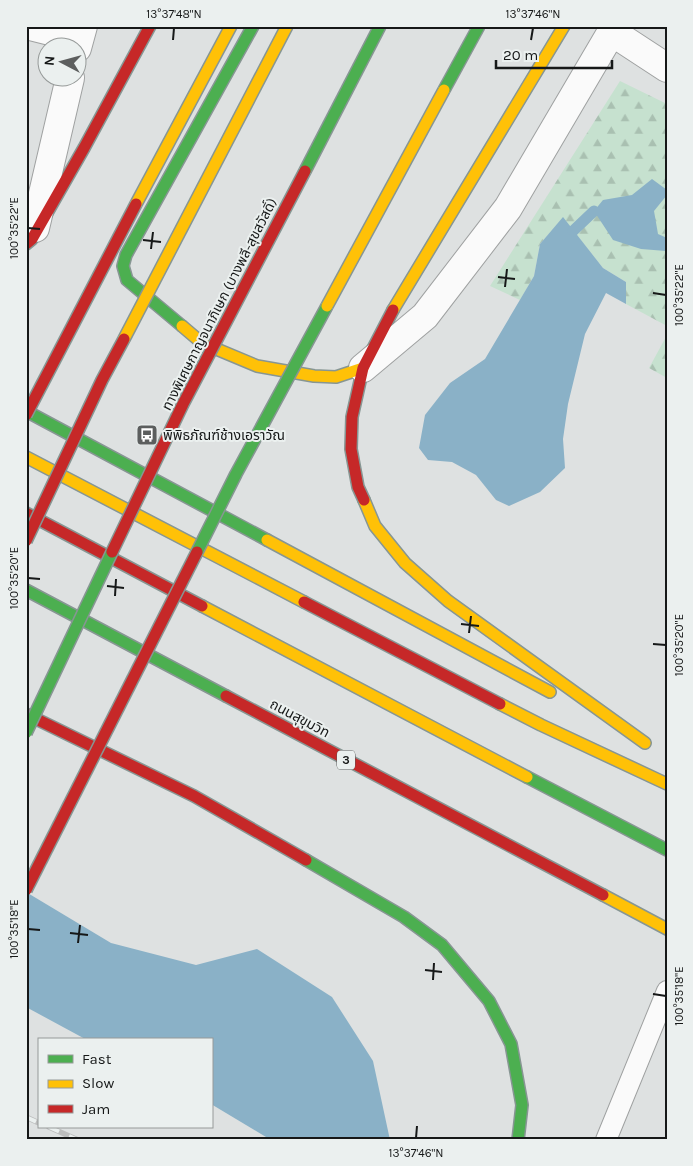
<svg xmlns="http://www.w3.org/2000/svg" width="693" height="1166" font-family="Karla,'Noto Sans Thai',sans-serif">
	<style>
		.forest { fill: url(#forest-firs) }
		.water { fill: #8ab1c7 }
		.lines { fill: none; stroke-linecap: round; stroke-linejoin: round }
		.stream { stroke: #8ab1c7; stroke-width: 11 }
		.lane-casing { stroke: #9fa1a1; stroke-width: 22 }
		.street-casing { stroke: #9fa1a1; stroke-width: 30 }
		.fast-casing { stroke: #879693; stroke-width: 14 }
		.slow-casing { stroke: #879693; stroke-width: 14 }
		.jam-casing { stroke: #879693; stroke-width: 14 }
		.lane { stroke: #fafafa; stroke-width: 20 }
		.street { stroke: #fafafa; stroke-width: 28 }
		.fast { stroke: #4caf50; stroke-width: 11 }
		.slow { stroke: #ffc107; stroke-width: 11 }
		.jam { stroke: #c62828; stroke-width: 11 }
		.rail-casing { stroke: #bcbdbd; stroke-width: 5.5 }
		.rail { stroke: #ebf0ef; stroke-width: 4; stroke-dasharray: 11; stroke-linecap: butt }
		.fast-bridge-casing { stroke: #879693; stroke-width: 14; stroke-linecap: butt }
		.slow-bridge-casing { stroke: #879693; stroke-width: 14; stroke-linecap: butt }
		.jam-bridge-casing { stroke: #879693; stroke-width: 14; stroke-linecap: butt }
		.fast-bridge { stroke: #4caf50; stroke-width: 11 }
		.slow-bridge { stroke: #ffc107; stroke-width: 11 }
		.jam-bridge { stroke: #c62828; stroke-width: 11 }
		.ticks { fill: none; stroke: #161818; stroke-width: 2 }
		.labels { text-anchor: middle; stroke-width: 4; stroke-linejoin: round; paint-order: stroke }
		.shield { fill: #ebf0ef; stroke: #565958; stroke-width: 1 }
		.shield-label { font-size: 12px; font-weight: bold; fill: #161818 }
		.street-label { font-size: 14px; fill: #161818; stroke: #ebf0ef }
		.poi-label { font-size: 14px; fill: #161818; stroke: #ebf0ef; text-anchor: start }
		.neatline { fill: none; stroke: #161818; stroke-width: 2 }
		.ticks-label { font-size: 12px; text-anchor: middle; fill: #161818 }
	</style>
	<defs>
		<pattern id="forest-firs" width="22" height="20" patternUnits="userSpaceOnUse" patternTransform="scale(1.25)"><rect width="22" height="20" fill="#c6e1cf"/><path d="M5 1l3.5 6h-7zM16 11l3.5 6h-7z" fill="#a9c0b1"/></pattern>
	</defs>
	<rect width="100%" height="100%" fill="#dee1e1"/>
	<!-- forest -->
	<g class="forest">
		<path d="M620 81 667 104V326L626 304V282L603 268 563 218 540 244 534 276 520 300 490 286Z"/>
		<path d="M667 335V378L649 368Z"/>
	</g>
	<!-- water -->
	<g class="water">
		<path d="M652 179 667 190V195L654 211 658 234 667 238 666 251 641 249 613 240 594 211 603 200 632 195Z"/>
		<path d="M563 217 603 268 626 282V304L606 293 585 334 568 404 563 439 565 468 540 492 509 506 496 500 476 475 452 462 428 460 419 448 425 415 450 383 485 359 534 276 540 244Z"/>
		<path d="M26 892 111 943 196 965 257 949 332 997 373 1061 390 1140H271L211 1104V1040H87L26 1007Z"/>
	</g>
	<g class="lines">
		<!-- stream -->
		<path class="stream" d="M573 231 594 211"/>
		<!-- lane casing -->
		<g class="lane-casing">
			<g id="lane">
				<path d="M26 29 78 42"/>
				<path d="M606 1140 667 991"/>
			</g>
		</g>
		<!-- street casing -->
		<g class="street-casing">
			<g id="street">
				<path d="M612 32 667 68"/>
				<path d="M77 48 83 26"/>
				<path d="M35 228 70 78"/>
				<path d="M363 368 425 316 508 208 615 26"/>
			</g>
		</g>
		<!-- fast casing -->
		<g class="fast-casing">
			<g id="fast">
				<path d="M182 326 127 280 123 266 126 255 253 26"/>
				<path d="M26 411 267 540"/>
				<path d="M26 590 226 696"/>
				<path d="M527 777 667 850"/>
				<path d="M306 860 404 917 442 945 489 1001 511 1044 522 1105 518 1140"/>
			</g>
		</g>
		<!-- slow casing -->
		<g class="slow-casing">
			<g id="slow">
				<path d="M393 310 564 26"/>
				<path d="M182 326 202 343 257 366 314 376 336 377 363 368"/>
				<path d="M26 457 304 602"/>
				<path d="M364 500 375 526 405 563 448 601 645 743"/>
				<path d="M267 540 550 692"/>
				<path d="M202 606 527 777"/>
				<path d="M500 704 541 725 667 784"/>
				<path d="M603 895 667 929"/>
			</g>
		</g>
		<!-- jam casing -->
		<g class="jam-casing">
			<g id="jam">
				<path d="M26 244 32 239 84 148 150 26"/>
				<path d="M364 500 358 487 351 449 352 417 363 368 393 310"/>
				<path d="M26 513 202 606"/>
				<path d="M304 602 500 704"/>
				<path d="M226 696 603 895"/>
				<path d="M26 714 194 796 306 860"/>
			</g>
		</g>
		<!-- lane -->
		<use href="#lane" class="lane"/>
		<!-- street -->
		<use href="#street" class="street"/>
		<!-- fast -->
		<use href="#fast" class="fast"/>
		<!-- slow -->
		<use href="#slow" class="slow"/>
		<!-- jam -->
		<use href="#jam" class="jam"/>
		<!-- rail casing -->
		<g class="rail-casing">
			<g id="rail">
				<path d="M26 1117 39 1123"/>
				<path d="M49 1127 78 1140"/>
			</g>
		</g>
		<!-- rail -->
		<use href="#rail" class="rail"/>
		<!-- fast-bridge casing -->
		<g class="fast-bridge-casing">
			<g id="fast-bridge">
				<path d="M444 90 479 26"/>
				<path d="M305 171 380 26"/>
				<path d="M197 552 236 474 327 306"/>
				<path d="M26 733 112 552"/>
			</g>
		</g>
		<!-- slow-bridge casing -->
		<g class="slow-bridge-casing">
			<g id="slow-bridge">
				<path d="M136 204 231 26"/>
				<path d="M327 306 444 90"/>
				<path d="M124 339 287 26"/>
			</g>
		</g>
		<!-- jam-bridge casing -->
		<g class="jam-bridge-casing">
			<g id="jam-bridge">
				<path d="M26 415 136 204"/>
				<path d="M26 541 102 380 124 339"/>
				<path d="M112 552 183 404 305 171"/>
				<path d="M26 890 197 552"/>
			</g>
		</g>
		<!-- fast-bridge -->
		<use href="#fast-bridge" class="fast-bridge"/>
		<!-- slow-bridge -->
		<use href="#slow-bridge" class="slow-bridge"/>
		<!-- jam-bridge -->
		<use href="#jam-bridge" class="jam-bridge"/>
	</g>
	<!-- ticks -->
	<path class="ticks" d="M173 40 174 28M531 40 533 28M28 228 40 229M143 240 161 242M151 249 153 232M498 277 515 279M505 287 507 269M653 293 666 295M28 578 40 579M107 586 124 588M115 596 116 579M461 624 479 626M469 633 471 616M653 644 666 645M28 929 40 930M70 933 88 935M78 943 80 925M425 970 442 972M433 980 434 963M653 994 666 996M416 1138 417 1126"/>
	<!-- icons -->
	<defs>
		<g id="bus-square" transform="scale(1.125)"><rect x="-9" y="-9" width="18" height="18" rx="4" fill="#5c5e5e" stroke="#ebf0ef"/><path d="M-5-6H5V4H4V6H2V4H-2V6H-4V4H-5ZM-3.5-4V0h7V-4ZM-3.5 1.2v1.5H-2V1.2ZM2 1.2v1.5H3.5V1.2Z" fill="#fff"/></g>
	</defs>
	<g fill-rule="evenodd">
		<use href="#bus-square" x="147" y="435"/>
	</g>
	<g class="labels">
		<!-- shield labels -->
		<rect class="shield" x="337" y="750.5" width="18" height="19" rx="4"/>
		<g class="shield-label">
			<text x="346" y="764">3</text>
		</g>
		<!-- street labels -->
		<g class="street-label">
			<text transform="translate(219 304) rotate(-63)" y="5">ทางพิเศษกาญจนาภิเษก (บางพลี-สุขสวัสดิ์)</text>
			<text transform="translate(300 718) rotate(28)" y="5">ถนนสุขุมวิท</text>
		</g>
		<!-- poi labels -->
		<g class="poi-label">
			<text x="163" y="440">พิพิธภัณฑ์ช้างเอราวัณ</text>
		</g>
	</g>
	<!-- border -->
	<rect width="693" height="1166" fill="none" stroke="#ebf0ef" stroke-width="55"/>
	<!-- legend -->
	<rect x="38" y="1038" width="175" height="90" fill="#ebf0ef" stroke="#969a99"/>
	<rect x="48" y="1055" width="25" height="8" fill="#4caf50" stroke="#969a99"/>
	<text x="82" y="1064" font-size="15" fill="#161818">Fast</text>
	<rect x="48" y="1080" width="25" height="8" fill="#ffc107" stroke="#969a99"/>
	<text x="82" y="1088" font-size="15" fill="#161818">Slow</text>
	<rect x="48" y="1105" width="25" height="8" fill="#c62828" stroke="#969a99"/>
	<text x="82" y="1114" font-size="15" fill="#161818">Jam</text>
	<!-- north arrow -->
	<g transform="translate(62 62) rotate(276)"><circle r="24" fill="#ebf0ef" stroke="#969a99"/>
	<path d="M0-4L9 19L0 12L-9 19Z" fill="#5c5e5e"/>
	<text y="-8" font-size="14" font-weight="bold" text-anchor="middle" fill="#161818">N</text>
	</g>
	<!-- scale -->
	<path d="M496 60v8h116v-8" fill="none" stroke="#161818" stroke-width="2.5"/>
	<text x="503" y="60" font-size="15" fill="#161818" stroke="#ebf0ef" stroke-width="4" paint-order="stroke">20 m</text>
	<rect x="28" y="28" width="638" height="1110" class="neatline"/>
	<g class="ticks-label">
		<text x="174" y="18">13°37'48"N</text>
		<text x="533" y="18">13°37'46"N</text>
		<text transform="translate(14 228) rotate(-90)" y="4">100°35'22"E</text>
		<text transform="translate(679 295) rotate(-90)" y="4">100°35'22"E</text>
		<text transform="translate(14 578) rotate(-90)" y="4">100°35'20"E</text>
		<text transform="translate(679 645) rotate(-90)" y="4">100°35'20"E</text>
		<text transform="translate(14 929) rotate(-90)" y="4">100°35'18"E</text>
		<text transform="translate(679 996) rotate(-90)" y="4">100°35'18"E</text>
		<text x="416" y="1157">13°37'46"N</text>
	</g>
</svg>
